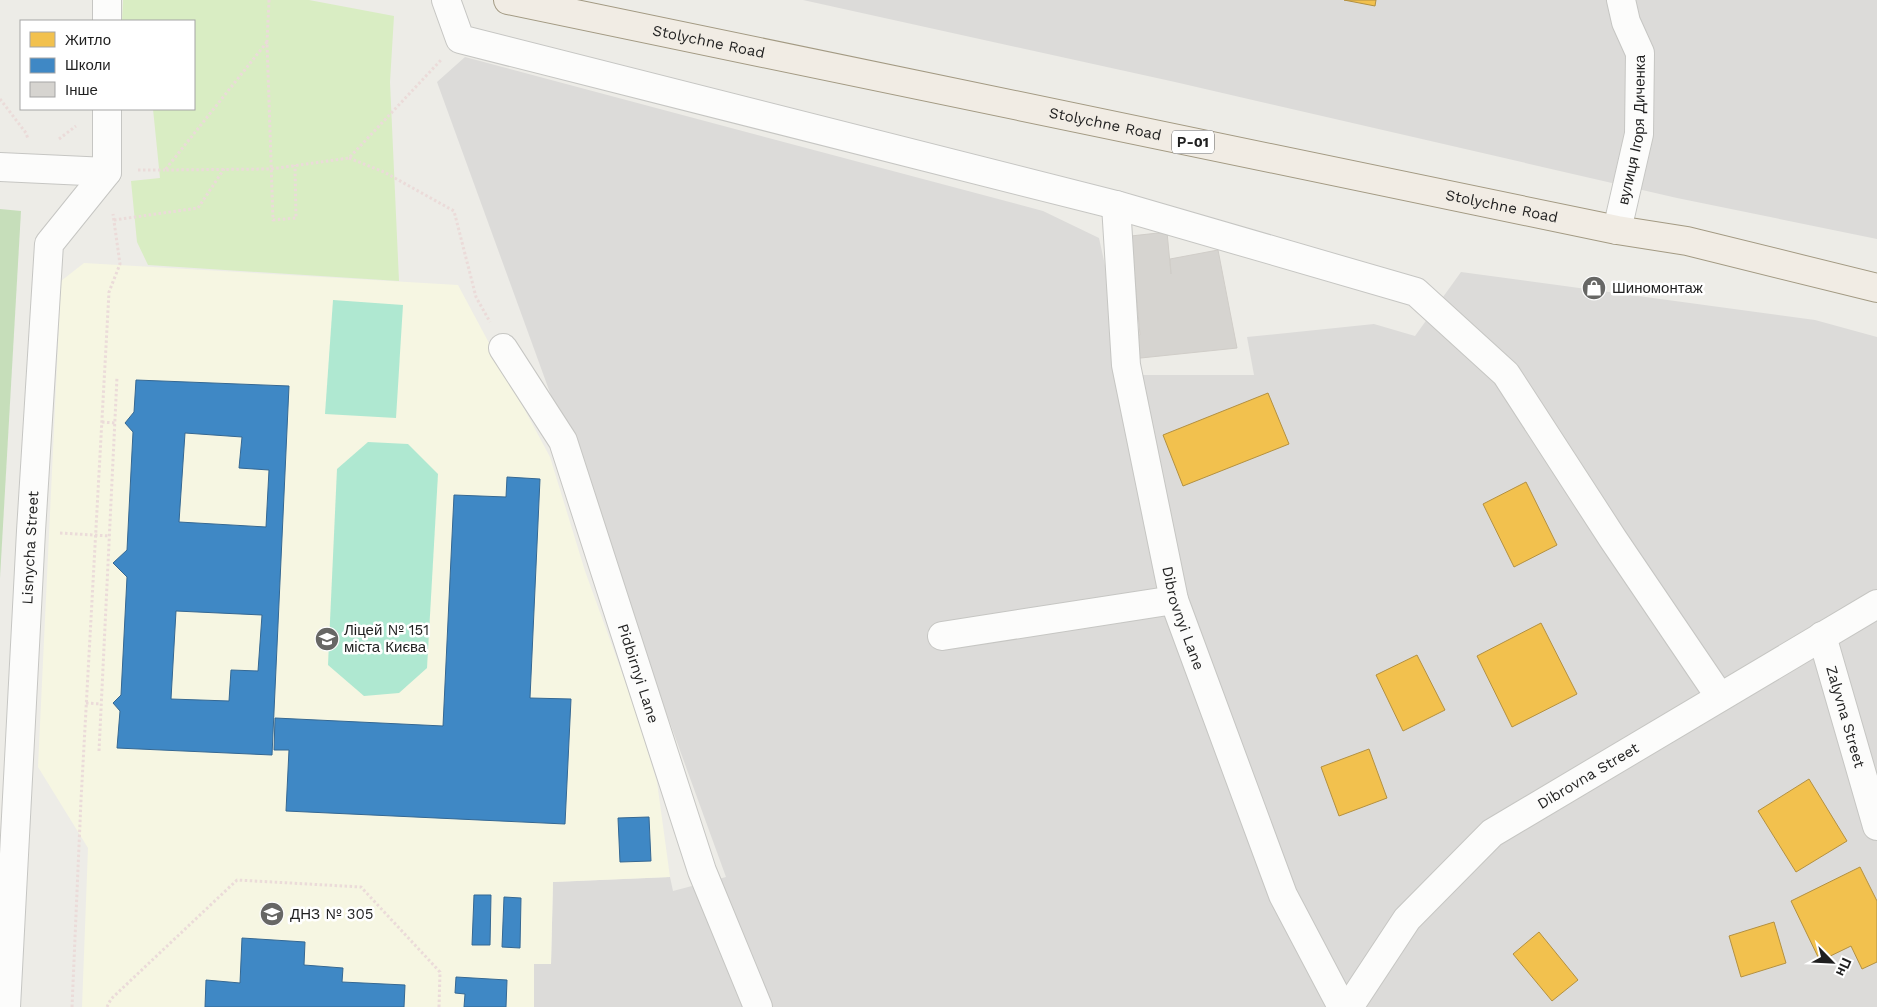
<svg xmlns="http://www.w3.org/2000/svg" width="1877" height="1007" font-family="'Work Sans',sans-serif">
	<style>
		.residential { fill: #dcdbd9 }
		.education { fill: #f6f6e2 }
		.grass { fill: #d9edc3 }
		.forest { fill: #c6deba }
		.pitch { fill: #afe8d1 }
		.homes { fill: #f2c14e; stroke: #b39040 }
		.schools { fill: #3f88c5; stroke: #356893; fill-rule: evenodd }
		.building { fill: #d6d4d0; stroke: #d0cdc8 }
		.lines { fill: none; stroke-linecap: round; stroke-linejoin: round }
		.minor-casing { stroke: #c6c6c3; stroke-width: 30 }
		.major-casing { stroke: #a39a83; stroke-width: 30 }
		.path { stroke: #ebdbd9; stroke-width: 3; stroke-dasharray: 2.5 2.5; stroke-linecap: butt }
		.minor { stroke: #fcfcfb; stroke-width: 28 }
		.major { stroke: #f1ece4; stroke-width: 28 }
		.labels { text-anchor: middle; stroke-width: 5; stroke-linejoin: round; paint-order: stroke }
		.shield { fill: #fff; stroke: #626262; stroke-width: 1 }
		.shield-label { font-size: 14px; font-weight: bold; fill: #1f1f1f }
		.street-label { font-size: 15px; fill: #1f1f1f; stroke: #fff }
		.poi-label { font-size: 15px; fill: #1f1f1f; stroke: #fff; text-anchor: start }
	</style>
	<rect width="100%" height="100%" fill="#edece7"/>
	<!-- residential -->
	<g class="residential">
		<path d="M803 0H1877V239L1677 198 1175 82Z"/>
		<path d="M465 57 1043 211 1099 238 1129 375H1254L1247 337 1374 324 1415 336 1461 272 1815 320 1877 337V1007H534V964H551L553 882 670 877 673 891 726 877 437 82Z"/>
	</g>
	<!-- education -->
	<path class="education" d="M84 263 458 285 550 457 585 571 634 706 657 782 670 877 553 882 551 964H534V1007H82L88 848 38 767 61 281Z"/>
	<!-- grass -->
	<path class="grass" d="M123 0H309L394 16 390 82 399 281 148 265 137 242 131 181 160 178 153 109H194V21H122Z"/>
	<!-- forest -->
	<path class="forest" d="M0 209 21 211 0 578Z"/>
	<!-- pitch -->
	<g class="pitch">
		<path d="M333 300 403 305 396 418 325 414Z"/>
		<path d="M368 442 408 444 438 474 427 668 399 693 364 696 328 665 337 469Z"/>
	</g>
	<!-- homes -->
	<g class="homes">
		<path d="M1344 0H1376L1375 6Z"/>
		<path d="M1268 393 1289 444 1183 486 1163 435Z"/>
		<path d="M1526 482 1557 545 1514 567 1483 504Z"/>
		<path d="M1541 623 1577 694 1512 727 1477 656Z"/>
		<path d="M1417 655 1445 710 1403 731 1376 675Z"/>
		<path d="M1369 749 1387 798 1339 816 1321 767Z"/>
		<path d="M1809 779 1847 841 1796 872 1758 811Z"/>
		<path d="M1860 867 1877 901V962L1862 969 1851 946 1820 961 1791 901Z"/>
		<path d="M1774 922 1786 963 1741 977 1729 936Z"/>
		<path d="M1539 932 1578 980 1552 1001 1513 954Z"/>
	</g>
	<!-- schools -->
	<g class="schools">
		<path d="M136 380 289 386 272 755 117 748 120 711 113 703 121 695 127 577 113 563 127 550 133 432 125 423 134 412ZM185 433 242 437 239 468 269 470 266 527 179 522ZM176 611 262 615 258 671 231 670 229 701 171 699Z"/>
		<path d="M507 477 540 479 530 698 571 699 565 824 286 811 289 750H274L275 718 443 726 454 495 506 497Z"/>
		<path d="M649 817 651 861 620 862 618 818Z"/>
		<path d="M474 895H491L490 945H472Z"/>
		<path d="M504 897 521 898 520 948 502 947Z"/>
		<path d="M242 938 305 942 304 965 343 968 342 982 405 985 404 1007H205L206 980 240 983Z"/>
		<path d="M456 977 507 980 506 1007H464L465 994 455 993Z"/>
	</g>
	<!-- building -->
	<path class="building" d="M1167 232 1171 274 1170 259 1218 250 1237 348 1131 359 1129 336 1140 335 1131 236Z"/>
	<g class="lines">
		<!-- minor casing -->
		<g class="minor-casing">
			<g id="minor">
				<path d="M446 0 460 39 1116 205 1416 292 1506 374 1613 539 1720 697"/>
				<path d="M107 21V0"/>
				<path d="M0 167 107 172"/>
				<path id="s1" d="M1116 205 1126 365 1174 600 1283 895 1342 1007"/>
				<path id="s2" d="M1617 230 1639 134 1640 53 1626 22 1621 0"/>
				<path id="s3" d="M503 348 563 441 702 871 758 1007"/>
				<path d="M942 636 1174 600"/>
				<path id="s4" d="M1822 636 1877 826"/>
				<path id="s5" d="M6 1007 31 531 49 244 107 172V109"/>
				<path id="s6" d="M1349 1007 1407 919 1492 833 1877 604"/>
			</g>
		</g>
		<!-- major casing -->
		<g class="major-casing">
			<g id="major">
				<path id="s7" d="M508 0 1617 230 1687 241 1877 288"/>
			</g>
		</g>
		<!-- path -->
		<g class="path">
			<path d="M269 0 267 42 273 220 296 218 295 165"/>
			<path d="M267 42 165 170 271 169 349 158 441 60"/>
			<path d="M0 99 26 133 28 139"/>
			<path d="M59 139 76 126"/>
			<path d="M349 158 384 172 454 211 476 297 490 322"/>
			<path d="M138 170H165"/>
			<path d="M114 220 198 208 224 169"/>
			<path d="M102 422 115 423"/>
			<path d="M60 533 110 536"/>
			<path d="M86 703 101 704"/>
			<path d="M99 751 117 377"/>
			<path d="M72 1007 81 800 109 292 120 264 113 214"/>
			<path d="M107 1007 111 999 237 880 361 887 440 972 439 1007"/>
		</g>
		<!-- minor -->
		<use href="#minor" class="minor"/>
		<!-- major -->
		<use href="#major" class="major"/>
	</g>
	<!-- icons -->
	<defs>
		<g id="shop-disc" transform="scale(1.25)"><circle r="9.5" fill="#676765" stroke="#fff"/><path d="M-5-2.5h2.3a2.7 3.5 0 0 1 5.4 0H5L5.5 6h-11ZM-1.5-2.5h3a1.5 2.3 0 0 0-3 0Z" fill="#fff"/></g>
		<g id="school-disc" transform="scale(1.25)"><circle r="9.5" fill="#676765" stroke="#fff"/><path d="M0-5L7-2L0 1L-7-2ZM-4 1L0 2.5L4 1V4Q0 6-4 4Z" fill="#fff"/></g>
	</defs>
	<g fill-rule="evenodd">
		<use href="#shop-disc" x="1594" y="288"/>
		<use href="#school-disc" x="327" y="639"/>
		<use href="#school-disc" x="272" y="914"/>
	</g>
	<g class="labels">
		<!-- shield labels -->
		<rect class="shield" x="1172" y="130.5" width="42" height="23" rx="4"/>
		<g class="shield-label">
			<text x="1193" y="147">Р-01</text>
		</g>
		<!-- street labels -->
		<g class="street-label">
			<text dy="5" stroke="none"><textPath href="#s7" startOffset="205">Stolychne Road</textPath></text>
			<text dy="5" stroke="none"><textPath href="#s7" startOffset="610">Stolychne Road</textPath></text>
			<text dy="5" stroke="none"><textPath href="#s2" startOffset="102">вулиця Ігоря Диченка</textPath></text>
			<text dy="5" stroke="none"><textPath href="#s7" startOffset="1015">Stolychne Road</textPath></text>
			<text dy="5" stroke="none"><textPath href="#s5" startOffset="460">Lisnycha Street</textPath></text>
			<text dy="5" stroke="none"><textPath href="#s1" startOffset="420">Dibrovnyi Lane</textPath></text>
			<text dy="5" stroke="none"><textPath href="#s3" startOffset="355">Pidbirnyi Lane</textPath></text>
			<text dy="5" stroke="none"><textPath href="#s4" startOffset="84">Zalyvna Street</textPath></text>
			<text dy="5" stroke="none"><textPath href="#s6" startOffset="338">Dibrovna Street</textPath></text>
		</g>
		<!-- poi labels -->
		<g class="poi-label">
			<text x="1612" y="293">Шиномонтаж</text>
			<text x="344" y="635">Ліцей № 151<tspan x="344" dy="17">міста Києва</tspan></text>
			<text x="290" y="919">ДНЗ № 305</text>
		</g>
	</g>
	<!-- legend -->
	<rect x="20" y="20" width="175" height="90" fill="#ffffff" stroke="#a5a5a5"/>
	<rect x="30" y="32" width="25" height="15" fill="#f2c14e" stroke="#a5a5a5"/>
	<text x="65" y="45" font-size="15" fill="#1f1f1f">Житло</text>
	<rect x="30" y="58" width="25" height="15" fill="#3f88c5" stroke="#a5a5a5"/>
	<text x="65" y="70" font-size="15" fill="#1f1f1f">Школи</text>
	<rect x="30" y="82" width="25" height="15" fill="#d6d4d0" stroke="#a5a5a5"/>
	<text x="65" y="95" font-size="15" fill="#1f1f1f">Інше</text>
	<!-- north arrow -->
	<g transform="translate(1832 962) rotate(114)" stroke="#ffffff" stroke-width="4" paint-order="stroke">
	<path d="M0-4L9 19L0 12L-9 19Z" fill="#1f1f1f"/>
	<text y="-8" font-size="14" font-weight="bold" text-anchor="middle" fill="#1f1f1f">Пн</text>
	</g>
</svg>
